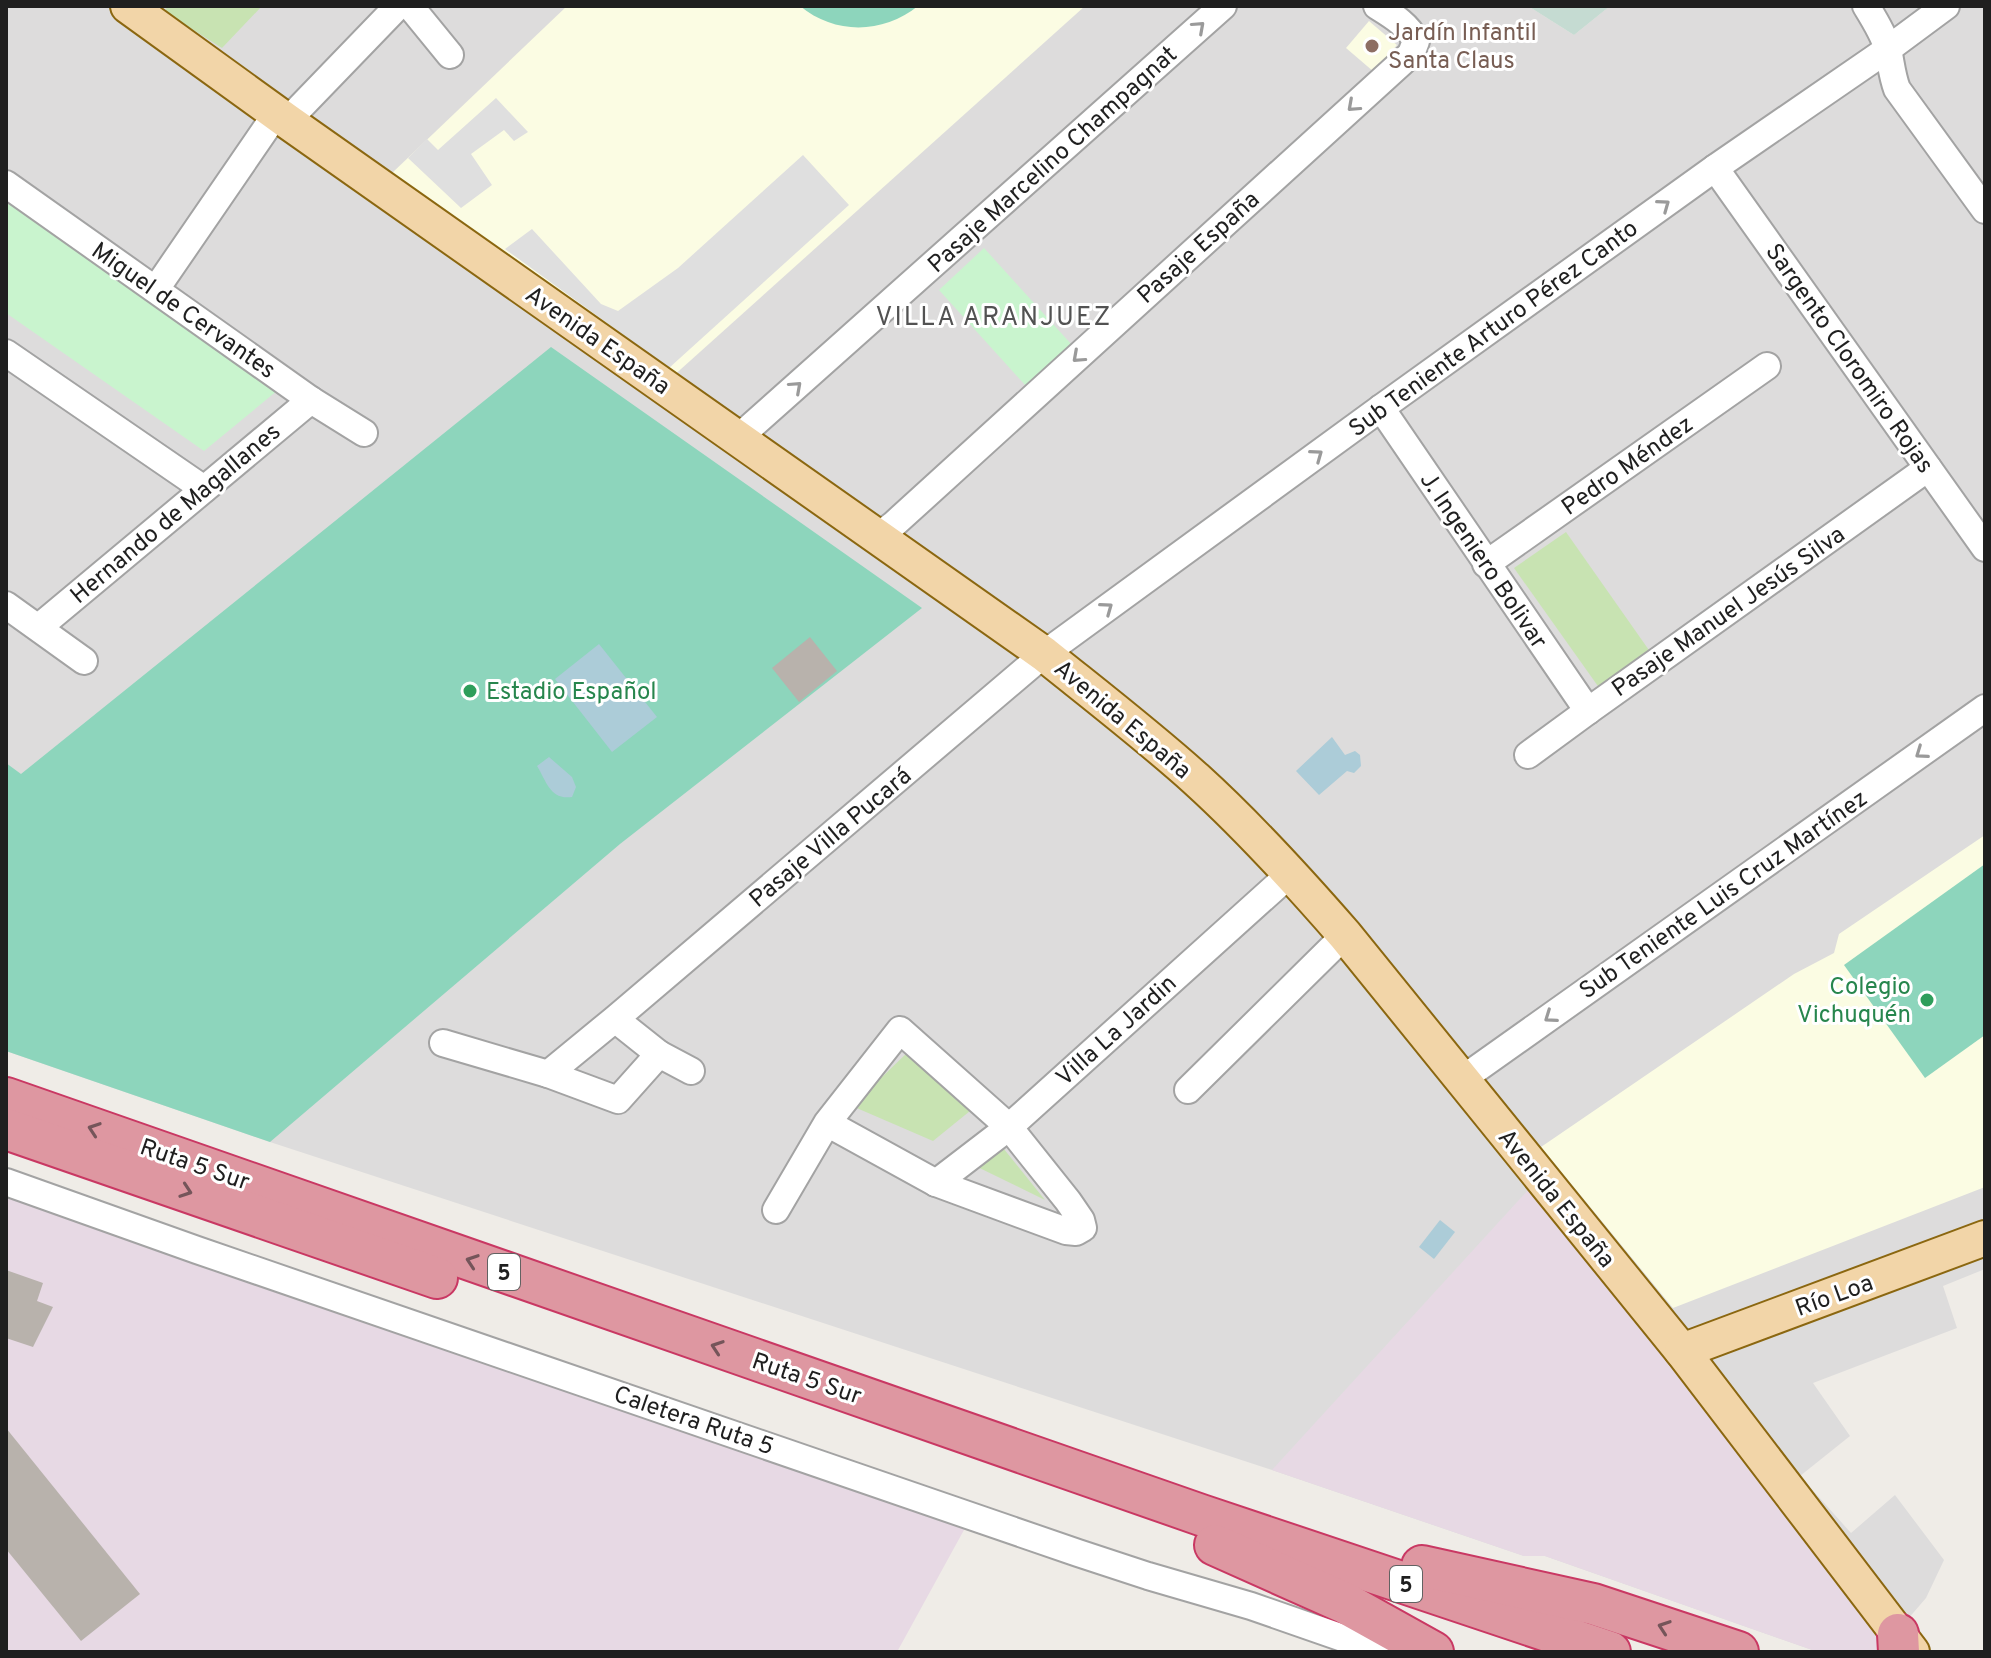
<svg xmlns="http://www.w3.org/2000/svg" width="1991" height="1658" font-family="Overpass,sans-serif">
	<style>
		.residential { fill: #dddcdc }
		.industrial { fill: #e7d9e4 }
		.education { fill: #fbfce3 }
		.grass { fill: #c8e3b2 }
		.wetland { fill: #c5dbd2 }
		.park { fill: #c9f4ce }
		.pitch { fill: #8dd5bc }
		.parking { fill: #dfdfdf }
		.water { fill: #acccd8 }
		.building { fill: #b8b2ac }
		.lines { fill: none; stroke-linecap: round; stroke-linejoin: round }
		.minor-casing { stroke: #a3a3a3; stroke-width: 30 }
		.major-casing { stroke: #8b6710; stroke-width: 38 }
		.highway-casing { stroke: #c93863; stroke-width: 44 }
		.minor { stroke: #fff; stroke-width: 26 }
		.major { stroke: #f2d5a8; stroke-width: 34 }
		.highway { stroke: #de97a1; stroke-width: 40 }
		.oneway { stroke: #9a9a9a }
		.oneway2 { stroke: #75555a }
		.education-dot { fill: #8d6e63; stroke: #fff; stroke-width: 3 }
		.leisure-dot { fill: #2e9e5b; stroke: #fff; stroke-width: 3 }
		.labels { text-anchor: middle; stroke-width: 6; stroke-linejoin: round; paint-order: stroke }
		.shield { fill: #fff; stroke: #626262; stroke-width: 2 }
		.shield-label { font-size: 22px; font-weight: bold; fill: #1f1f1f }
		.education-label { font-size: 24px; fill: #785e54; stroke: #fff; text-anchor: start }
		.street-label { font-size: 24px; fill: #1f1f1f; stroke: #fff }
		.leisure-label { font-size: 24px; fill: #27864d; stroke: #fff; text-anchor: start }
		.neighbourhood-label { font-size: 26px; letter-spacing: 2px; fill: #525252; stroke: #fff }
	</style>
	<rect width="100%" height="100%" fill="#efece7"/>
	<!-- residential -->
	<path class="residential" d="M6 6H1528L1574 35 1610 6H1985V1269L1943 1286 1957 1328 1813 1383 1850 1436 1800 1476 1851 1533 1895 1495 1944 1560 1926 1598 1889 1641 1873 1652H1818L1545 1556H1524L1272 1470 270 1142 6 1051Z"/>
	<!-- industrial -->
	<g class="industrial">
		<path d="M1529 1189 1889 1641 1873 1652H1818L1545 1556H1524L1272 1470Z"/>
		<path d="M6 1197 732 1449 863 1486 970 1519 897 1652H6Z"/>
	</g>
	<!-- education -->
	<g class="education">
		<path d="M567 6H1085L671 378 391 174Z"/>
		<path d="M1369 21 1397 45 1374 72 1346 48Z"/>
		<path d="M1985 835V1187L1673 1308 1541 1147 1794 974 1834 953 1839 934Z"/>
	</g>
	<!-- grass -->
	<g class="grass">
		<path d="M167 6H262L222 48 165 12Z"/>
		<path d="M1566 532 1651 653 1600 689 1514 568Z"/>
		<path d="M909 1051 970 1111 933 1141 852 1106Z"/>
		<path d="M991 1133 1045 1200 959 1158Z"/>
	</g>
	<!-- wetland -->
	<path class="wetland" d="M1528 6H1610L1574 35Z"/>
	<!-- park -->
	<g class="park">
		<path d="M6 189 9 191 7 203 87 254 278 390 204 451 6 313Z"/>
		<path d="M984 248 1072 345 1026 386 939 290Z"/>
	</g>
	<!-- pitch -->
	<g class="pitch">
		<path d="M800 6H918C883 34 835 35 800 6Z"/>
		<path d="M551 347 922 608 620 844 270 1142 6 1051V763L21 774Z"/>
		<path d="M1985 864V1035L1925 1078 1844 965Z"/>
	</g>
	<!-- parking -->
	<g class="parking">
		<path d="M496 98 528 132 514 141 504 130 471 154 492 185 461 208 408 158 427 139 438 150Z"/>
		<path d="M803 155 849 205 669 368 505 249 532 229 601 304 618 311 678 268Z"/>
	</g>
	<!-- water -->
	<g class="water">
		<path d="M599 644 657 717 612 752 555 679Z"/>
		<path d="M1332 737 1345 755 1355 751 1360 755 1361 766 1354 773 1347 771 1319 795 1296 771Z"/>
		<path d="M549 757 572 777 576 787 572 797C550 800 547 782 537 766Z"/>
		<path d="M1440 1220 1455 1232 1434 1259 1419 1247Z"/>
	</g>
	<!-- building -->
	<g class="building">
		<path d="M810 637 837 671 799 702 772 668Z"/>
		<path d="M6 1270 43 1283 37 1301 53 1307 33 1347 6 1338Z"/>
		<path d="M6 1428 140 1594 81 1641 6 1549Z"/>
	</g>
	<g class="lines">
		<!-- minor casing -->
		<g class="minor-casing">
			<g id="minor">
				<path d="M410 6 450 55"/>
				<path d="M1866 6C1874 19 1883 33 1888 49 1891 63 1892 76 1897 89L1985 210"/>
				<path d="M287 121 398 6"/>
				<path d="M1715 168 1985 548"/>
				<path d="M6 184 311 400 364 433"/>
				<path d="M156 289 276 114"/>
				<path d="M6 353 204 489"/>
				<path d="M1381 408 1588 711"/>
				<path d="M738 438 1223 6"/>
				<path d="M877 537 893 525 1411 54 1416 41C1407 24 1393 16 1377 6"/>
				<path d="M1486 564 1767 366"/>
				<path d="M6 605 84 661"/>
				<path d="M39 627 311 400"/>
				<path d="M1528 755 1588 711 1928 468"/>
				<path d="M615 1019 659 1054 618 1100 548 1074 615 1019 1044 654 1381 408 1715 168 1888 49 1946 6"/>
				<path d="M443 1043 548 1074"/>
				<path d="M659 1054 691 1071"/>
				<path d="M1461 1080 1985 708"/>
				<path d="M1188 1090 1345 935"/>
				<path d="M6 1182 197 1250 1078 1553 1148 1576 1251 1606 1383 1652"/>
				<path d="M936 1183 1009 1127 1291 873"/>
				<path d="M776 1210 827 1123 900 1030 1009 1127 1068 1201 1081 1220 1083 1228 1076 1232 1066 1231 936 1183 827 1123"/>
			</g>
		</g>
		<!-- major casing -->
		<g class="major-casing">
			<g id="major">
				<path d="M128 6 287 121 1044 654C1095 695 1147 735 1196 779 1249 827 1298 881 1345 935L1682 1351 1912 1652"/>
				<path d="M1682 1351 1985 1238"/>
			</g>
		</g>
		<!-- highway casing -->
		<g class="highway-casing">
			<g id="highway">
				<path d="M6 1098 1201 1515 1610 1652"/>
				<path d="M6 1129 437 1278"/>
				<path d="M1215 1545 1345 1603 1433 1652"/>
				<path d="M1422 1566 1593 1604 1738 1652"/>
				<path d="M1898 1634 1899 1652"/>
			</g>
		</g>
		<!-- minor -->
		<use href="#minor" class="minor"/>
		<!-- major -->
		<use href="#major" class="major"/>
		<!-- highway -->
		<use href="#highway" class="highway"/>
	</g>
	<!-- one-way arrows -->
	<defs><path id="oneway-chevron" d="M-2-3.5L2.5 0L-2 3.5" fill="none" stroke-width="1.6" stroke-linecap="round" stroke-linejoin="round" transform="scale(2)"/></defs>
	<g class="oneway">
		<use href="#oneway-chevron" transform="translate(1199 27) rotate(-42)"/>
		<use href="#oneway-chevron" transform="translate(1353 106) rotate(138)"/>
		<use href="#oneway-chevron" transform="translate(1664 205) rotate(-36)"/>
		<use href="#oneway-chevron" transform="translate(1078 357) rotate(138)"/>
		<use href="#oneway-chevron" transform="translate(796 387) rotate(-42)"/>
		<use href="#oneway-chevron" transform="translate(1317 455) rotate(-36)"/>
		<use href="#oneway-chevron" transform="translate(1107 608) rotate(-36)"/>
		<use href="#oneway-chevron" transform="translate(1921 753) rotate(145)"/>
		<use href="#oneway-chevron" transform="translate(1550 1017) rotate(145)"/>
	</g>
	<g class="oneway2">
		<use href="#oneway-chevron" transform="translate(94 1129) rotate(-161)"/>
		<use href="#oneway-chevron" transform="translate(186 1191) rotate(19)"/>
		<use href="#oneway-chevron" transform="translate(472 1261) rotate(-161)"/>
		<use href="#oneway-chevron" transform="translate(717 1347) rotate(-161)"/>
		<use href="#oneway-chevron" transform="translate(1664 1627) rotate(-161)"/>
	</g>
	<!-- markers -->
	<circle class="education-dot" cx="1372" cy="46" r="8"/>
	<g class="leisure-dot">
		<circle cx="470" cy="691" r="8"/>
		<circle cx="1927" cy="1000" r="8"/>
	</g>
	<g class="labels">
		<!-- shield labels -->
		<g class="shield">
			<rect x="488" y="1254" width="32" height="36" rx="6"/>
			<rect x="1390" y="1566" width="32" height="36" rx="6"/>
		</g>
		<g class="shield-label">
			<text x="504" y="1280">5</text>
			<text x="1406" y="1592">5</text>
		</g>
		<!-- education labels -->
		<g class="education-label">
			<text x="1388" y="40">Jardín Infantil<tspan x="1388" dy="28">Santa Claus</tspan></text>
		</g>
		<!-- street labels -->
		<g class="street-label">
			<text transform="translate(1052 159) rotate(-42)" y="8">Pasaje Marcelino Champagnat</text>
			<text transform="translate(1198 247) rotate(-42)" y="8">Pasaje España</text>
			<text transform="translate(184 310) rotate(35)" y="8">Miguel de Cervantes</text>
			<text transform="translate(1493 328) rotate(-36)" y="8">Sub Teniente Arturo Pérez Canto</text>
			<text transform="translate(598 340) rotate(35)" y="8">Avenida España</text>
			<text transform="translate(1850 358) rotate(55)" y="8">Sargento Cloromiro Rojas</text>
			<text transform="translate(1627 465) rotate(-35)" y="8">Pedro Méndez</text>
			<text transform="translate(175 513) rotate(-40)" y="8">Hernando de Magallanes</text>
			<text transform="translate(1484 560) rotate(56)" y="8">J. Ingeniero Bolivar</text>
			<text transform="translate(1728 611) rotate(-35)" y="8">Pasaje Manuel Jesús Silva</text>
			<text transform="translate(1123 719) rotate(40)" y="8">Avenida España</text>
			<text transform="translate(830 837) rotate(-40)" y="8">Pasaje Villa Pucará</text>
			<text transform="translate(1723 894) rotate(-35)" y="8">Sub Teniente Luis Cruz Martínez</text>
			<text transform="translate(1116 1030) rotate(-42)" y="8">Villa La Jardin</text>
			<text transform="translate(195 1164) rotate(19)" y="8">Ruta 5 Sur</text>
			<text transform="translate(1557 1198) rotate(51)" y="8">Avenida España</text>
			<text transform="translate(1834 1295) rotate(-20)" y="8">Río Loa</text>
			<text transform="translate(807 1378) rotate(19)" y="8">Ruta 5 Sur</text>
			<text transform="translate(694 1420) rotate(19)" y="8">Caletera Ruta 5</text>
		</g>
		<!-- leisure labels -->
		<g class="leisure-label">
			<text x="486" y="699">Estadio Español</text>
			<text x="1911" y="994" text-anchor="end">Colegio<tspan x="1911" dy="28">Vichuquén</tspan></text>
		</g>
		<!-- neighbourhood labels -->
		<g class="neighbourhood-label">
			<text x="994" y="325">VILLA ARANJUEZ</text>
		</g>
	</g>
	<!-- border -->
	<rect width="1991" height="1658" fill="none" stroke="#1f1f1f" stroke-width="16"/>
</svg>
